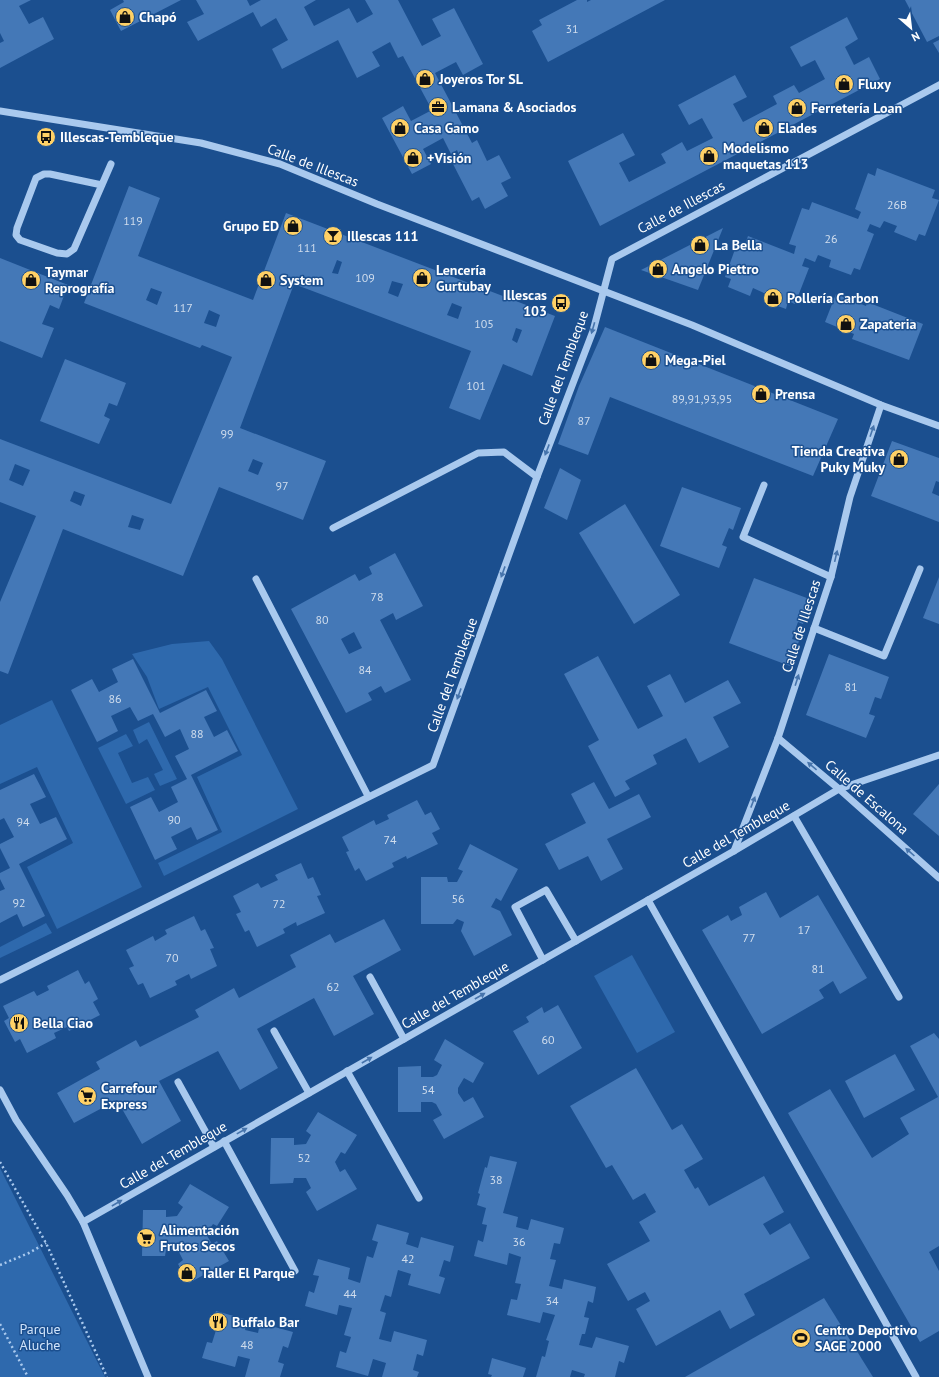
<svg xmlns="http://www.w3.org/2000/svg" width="939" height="1377" font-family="'PT Sans',sans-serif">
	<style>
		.green { fill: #2e69ad }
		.building { fill: #4478b7; fill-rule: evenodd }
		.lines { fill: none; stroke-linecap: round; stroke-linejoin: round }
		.path { stroke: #a9c9ee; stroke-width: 2.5; stroke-dasharray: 2 3; stroke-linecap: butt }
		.minor { stroke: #a9c9ee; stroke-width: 7 }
		.oneway { fill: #4674ac }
		.labels { text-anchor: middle; stroke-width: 3; stroke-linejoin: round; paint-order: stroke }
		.number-label { font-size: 12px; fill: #d0dded }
		.poi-label { font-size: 14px; font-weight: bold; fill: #fff; stroke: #1b4f8f; text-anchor: start }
		.street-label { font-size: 14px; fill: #fff; stroke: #1b4f8f }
		.park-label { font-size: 14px; fill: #cfe3fa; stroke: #1b4f8f }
	</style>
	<rect width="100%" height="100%" fill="#1b4f8f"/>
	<!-- green -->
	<g class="green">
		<path d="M209 641 222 659 298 809 164 876 158 863 222 832 197 777 242 755 208 687 159 709 147 677 132 654 172 644Z"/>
		<path d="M52 700 142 887 57 929 27 867 73 843 37 767 0 784V725Z"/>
		<path d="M149 722 177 779 160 786 154 774 163 770 147 739 139 744 133 730Z"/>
		<path d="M126 734 133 746 118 753 132 783 148 777 155 790 126 804 98 748Z"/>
		<path d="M46 923 52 933 0 958V947Z"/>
		<path d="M632 955 675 1032 637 1053 594 976Z"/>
		<path d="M0 1168 105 1377H0Z"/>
	</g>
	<!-- building -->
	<g class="building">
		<path d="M0 0H31L19 6 29 24 43 17 54 39 0 68V43L4 41 0 33Z"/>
		<path d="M123 0H181L121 31 110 10 124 2Z"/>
		<path d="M196 0H247L250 6 261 0H316L304 7 314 26 349 8 357 23 373 14 365 0H398L422 46 441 36 432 19 454 8 483 64 463 75 456 62 435 73 472 143 477 140 487 161 499 155 511 178 501 183 508 196 485 209 479 197 472 201 453 164 461 160 457 150 451 154 443 138 423 149 431 164 412 174 382 118 403 106 411 121 432 110 403 56 398 58 390 42 372 52 380 66 357 78 338 40 282 69 272 49 288 40 276 18 261 27 253 12 198 41 187 22 204 14Z"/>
		<path d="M577 0H587V2L591 0H665L548 62 532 31 542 25 539 20Z"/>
		<path d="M905 0H939V36L927 42Z"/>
		<path d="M847 17 858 39 845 47 854 65 869 57 880 79 600 226 568 161 623 133 635 155 619 163 629 182 666 163 661 154 682 142 687 151 713 138 702 118 689 125 678 105 735 75 747 97 733 104 743 122 777 104 773 96 794 85 799 93 825 79 815 60 801 67 790 47Z"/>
		<path d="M939 40V53L933 43Z"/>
		<path d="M877 168 935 190 932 198 939 200 925 236 919 234 916 241 894 232 897 226 884 221 880 228 870 224 867 231 874 234 860 270 854 268 851 275 829 267 831 260 818 255 815 262 805 258 802 266 809 268 795 304 788 301 786 309 764 301 766 294 753 288 750 296 728 287 731 279 725 277 738 241 745 244 748 236 794 254 796 246 789 244 802 208 809 210 812 202 858 219 861 212 855 209 868 173 875 176Z"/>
		<path d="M129 186 160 198 138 256 253 300 286 213 555 316 532 376 503 364 480 420 449 408 471 351 294 284 240 428 326 461 303 520 219 487 183 576 63 529 8 674 0 671V602L36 516 0 502V439L171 504 232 357 202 345 200 348 84 303ZM337 260 342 262 338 274 332 273ZM392 281 403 284 398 297 388 293ZM151 288 162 292 157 305 146 300ZM452 303 462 307 458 319 447 315ZM209 310 220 315 216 327 204 323ZM516 328 522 330 517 343 512 340ZM253 459 263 463 258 475 248 471ZM15 464 30 470 23 486 9 480ZM74 491 85 495 81 506 70 501ZM132 515 144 519 140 530 128 527Z"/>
		<path d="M723 228 698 290 641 270Z"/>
		<path d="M0 258 68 285 59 309 50 305 42 324 54 328 42 358 0 341Z"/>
		<path d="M836 294 866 306 867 302 923 324 909 360 852 339 854 334 825 322Z"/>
		<path d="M605 327 838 419 813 476 610 397 588 455 558 444 579 386Z"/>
		<path d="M65 359 126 383 117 406 109 403 104 416 110 419 99 444 40 421Z"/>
		<path d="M892 441 939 458V482L936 481 932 493 939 496V522L871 496Z"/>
		<path d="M560 468 581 480 567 520 544 508Z"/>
		<path d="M682 487 741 508 733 530 729 528 722 545 727 547 719 568 660 546Z"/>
		<path d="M625 504 680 595 634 624 579 533Z"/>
		<path d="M395 553 423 606 396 620 393 613 380 620 411 680 385 693 381 686 368 693 372 700 346 713 291 609 355 574 359 581 372 574 369 567ZM354 632 362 648 349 654 341 639Z"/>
		<path d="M939 577V624L923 618Z"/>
		<path d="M754 578 812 600 803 624 798 622 792 639 799 641 790 666 729 643Z"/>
		<path d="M829 654 889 677 881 699 875 697 869 714 875 716 866 738 806 715Z"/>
		<path d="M598 656 638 729 663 716 647 686 670 674 685 703 728 680 741 703 713 717 729 747 699 763 686 738 653 755 657 764 625 781 630 789 615 797 588 746 599 740 564 674Z"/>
		<path d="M133 659 160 713 206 690 217 711 204 717 214 737 227 730 238 751 191 775 218 830 197 840 191 827 171 837 177 849 155 860 130 807 151 797 159 812 178 802 171 787 187 779 175 756 189 749 180 729 165 737 153 714 138 721 130 707 111 716 118 731 97 742 71 690 92 679 99 692 118 682 112 669Z"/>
		<path d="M34 774 46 797 30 804 40 824 56 817 67 839 19 864 45 916 23 927 17 914 0 923V891L5 889 0 879V873L10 868 0 848V844L14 837 4 818 0 820V790Z"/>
		<path d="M594 782 609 809 639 794 651 817 607 839 623 869 601 881 588 856 559 870 545 844 586 823 571 794Z"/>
		<path d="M939 784V836L913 814Z"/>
		<path d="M417 800 425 815 431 812 440 829 432 833 438 844 407 859 406 856 392 863 394 867 366 881 359 868 355 871 346 852 349 851 342 837 374 820 376 825 389 819 387 815Z"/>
		<path d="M470 844 518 869 501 901 496 898 491 907 500 911 512 935 474 956 461 931 464 922 457 919 453 924H421V877H447L448 882H457L463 871 458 869Z"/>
		<path d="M301 863 308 879 313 877 321 895 317 896 325 913 297 926 296 922 283 929 285 933 257 947 249 930 245 932 236 914 241 912 233 896 258 883 261 888 278 880 275 875Z"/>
		<path d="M766 892 780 918 818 895 867 978 840 994 833 981 819 990 824 998 762 1034 702 930 728 915 731 921 742 915 739 907Z"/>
		<path d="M194 916 201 931 205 929 214 948 210 949 217 966 191 979 189 974 175 981 177 985 150 998 143 983 138 985 129 968 134 966 126 950 153 936 155 941 167 934 165 930Z"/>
		<path d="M384 919 401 950 353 976 374 1014 334 1036 314 998 257 1029 278 1068 240 1090 218 1051 159 1081 181 1121 142 1144 117 1100 74 1123 57 1093 100 1069 96 1062 136 1040 140 1047 199 1017 195 1010 234 988 239 998 296 967 290 955 330 934 335 943Z"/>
		<path d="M78 970 85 984 89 981 98 999 93 1002 100 1015 69 1031 67 1027 54 1033 56 1038 27 1053 20 1039 15 1042 4 1021 9 1018 3 1006 34 991 37 996 49 990 47 986Z"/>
		<path d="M558 1005 582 1048 538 1075 513 1031 529 1022 526 1017 542 1007 544 1013Z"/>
		<path d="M934 1033 939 1039V1246L929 1252 939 1271V1331L920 1342 788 1113 830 1089 872 1158 909 1134 900 1118 938 1097 910 1046Z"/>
		<path d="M445 1039 484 1063 473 1083 464 1078 458 1088V1093L464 1102 473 1097 484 1117 444 1139 433 1120 442 1115 436 1104 432 1102H421V1112H398V1067L421 1066V1077H433L437 1075 442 1065 434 1060Z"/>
		<path d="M895 1054 915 1090 864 1118 845 1081Z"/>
		<path d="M636 1068 672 1130 682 1124 703 1159 684 1170 695 1189 698 1187 709 1206 764 1176 784 1212 763 1224 770 1235 790 1223 810 1258 744 1294 755 1315 730 1329 720 1310 656 1346 636 1309 650 1301 645 1292 628 1301 607 1264 650 1241 639 1222 656 1212 645 1193 633 1200 612 1165 606 1168 570 1106Z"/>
		<path d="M318 1112 357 1135 345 1154 341 1152 335 1162 340 1172 345 1169 357 1189 317 1211 306 1192 311 1188 306 1178H294L293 1183 270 1184 271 1138H294V1145L306 1144 311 1135 306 1131Z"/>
		<path d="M490 1156 517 1162 503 1213 518 1217 516 1227 528 1230 531 1219 564 1228 560 1244 554 1243 550 1259 556 1260 549 1286 562 1289 564 1279 596 1287 593 1303 588 1301 584 1317 589 1318 585 1334H582L579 1345 592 1348 596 1337 629 1346 624 1363 619 1361 615 1377H584L585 1374 572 1370 570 1377H536L542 1356 545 1357 549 1341 546 1340 555 1315 543 1312 540 1323 507 1315 511 1299 517 1300 521 1284 515 1283 521 1257 509 1253 507 1265 474 1256 478 1240 483 1242 487 1225 482 1224 486 1208 477 1205 480 1194 478 1193 485 1167 487 1168Z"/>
		<path d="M190 1184 229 1207 217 1226 213 1224 206 1234 212 1244 217 1241 229 1261 189 1283 178 1264 183 1260 178 1250H166L165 1256H142L143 1210H166V1217L177 1216 183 1207 178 1203Z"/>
		<path d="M377 1224 409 1233 406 1244 418 1248 421 1237 454 1246 450 1262 444 1260 439 1276 445 1278 440 1294 408 1285 411 1274 398 1270 391 1297 385 1295 380 1311 386 1313 379 1339 391 1342 394 1331 427 1340 423 1356 417 1354 413 1370 419 1372 417 1377H382L386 1363 373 1359 368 1376 336 1367 340 1351 346 1353 351 1337 344 1335 352 1308 339 1305 337 1315 305 1306 309 1291 314 1293 319 1276 313 1275 318 1259 350 1268 348 1279 360 1283 367 1256 373 1258 378 1242 372 1240Z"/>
		<path d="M824 1298 873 1377H685Z"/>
		<path d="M216 1311 248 1320 245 1330 258 1333 260 1323 293 1332 288 1348 283 1346 278 1362 284 1364 280 1377H245L250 1359 238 1356 235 1367 202 1358 207 1342 212 1343 217 1327 211 1326Z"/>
		<path d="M492 1358 526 1368 523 1377H491L492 1375 488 1374Z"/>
	</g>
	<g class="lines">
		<!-- path -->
		<g class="path">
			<path d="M0 1162 46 1243 107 1377"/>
			<path d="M0 1265 29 1253 46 1243"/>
			<path d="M0 1324 28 1377"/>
		</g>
		<!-- minor -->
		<g class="minor">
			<path d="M0 111 201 143 280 164 377 204 692 325 881 405 939 426"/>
			<path d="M102 185 50 174H44L36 178 17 228 16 235 20 240 57 253 67 254 74 249 111 164"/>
			<path d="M764 485 743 537 831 577"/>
			<path d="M333 528 478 453 504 452 537 477"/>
			<path d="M256 579 368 796"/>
			<path d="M814 628 884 656 920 569"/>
			<path d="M778 738 839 789 939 878"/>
			<path d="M794 816 899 997"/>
			<path d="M734 851 778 738 831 577 850 497 881 405"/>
			<path d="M648 900 916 1377"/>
			<path d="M543 960 515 907 546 890 576 941"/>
			<path d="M370 977 404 1039"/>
			<path d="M0 980 433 765 537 477 593 331 612 259 939 85"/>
			<path d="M274 1031 309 1093"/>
			<path d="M347 1071 419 1198"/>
			<path d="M178 1082 214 1147"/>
			<path d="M0 1090 16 1120 67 1195 83 1222 148 1377"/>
			<path d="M224 1141 295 1271"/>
			<path d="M83 1222 734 851 839 789 939 755"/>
		</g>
	</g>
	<!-- one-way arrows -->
	<defs><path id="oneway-solid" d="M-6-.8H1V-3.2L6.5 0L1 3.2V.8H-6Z"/></defs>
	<g class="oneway">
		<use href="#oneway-solid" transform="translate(593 328) rotate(106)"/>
		<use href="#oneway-solid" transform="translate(872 431) rotate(-71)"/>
		<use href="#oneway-solid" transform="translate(547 450) rotate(111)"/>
		<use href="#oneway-solid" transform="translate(836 556) rotate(-77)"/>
		<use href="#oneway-solid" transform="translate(503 572) rotate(110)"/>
		<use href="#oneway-solid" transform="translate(797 680) rotate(-72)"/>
		<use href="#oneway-solid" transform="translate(459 694) rotate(110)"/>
		<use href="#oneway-solid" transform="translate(812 766) rotate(-140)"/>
		<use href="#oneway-solid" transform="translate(753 802) rotate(-69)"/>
		<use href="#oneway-solid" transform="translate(910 852) rotate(-138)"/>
		<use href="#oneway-solid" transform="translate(480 996) rotate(-30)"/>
		<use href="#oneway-solid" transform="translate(367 1060) rotate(-30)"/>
		<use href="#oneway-solid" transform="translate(242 1131) rotate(-29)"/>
		<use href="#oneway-solid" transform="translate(117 1203) rotate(-30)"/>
	</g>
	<!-- icons -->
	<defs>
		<g id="shop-disc" transform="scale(1)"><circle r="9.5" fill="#ffd166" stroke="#1b4f8f"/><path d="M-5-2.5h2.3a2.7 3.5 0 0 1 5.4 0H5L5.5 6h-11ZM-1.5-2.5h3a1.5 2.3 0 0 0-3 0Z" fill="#111"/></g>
		<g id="office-disc" transform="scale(1)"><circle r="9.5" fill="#ffd166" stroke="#1b4f8f"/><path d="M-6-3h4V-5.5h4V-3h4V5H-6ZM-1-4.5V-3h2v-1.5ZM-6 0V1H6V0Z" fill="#111"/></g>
		<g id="bus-disc" transform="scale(1)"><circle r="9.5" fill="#ffd166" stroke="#1b4f8f"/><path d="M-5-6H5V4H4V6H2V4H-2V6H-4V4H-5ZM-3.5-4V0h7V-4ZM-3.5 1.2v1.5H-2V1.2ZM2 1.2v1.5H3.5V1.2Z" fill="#111"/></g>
		<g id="bar-disc" transform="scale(1)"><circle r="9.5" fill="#ffd166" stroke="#1b4f8f"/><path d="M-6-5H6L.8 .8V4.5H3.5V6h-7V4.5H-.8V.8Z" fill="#111"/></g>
		<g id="restaurant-disc" transform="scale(1)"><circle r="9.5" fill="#ffd166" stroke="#1b4f8f"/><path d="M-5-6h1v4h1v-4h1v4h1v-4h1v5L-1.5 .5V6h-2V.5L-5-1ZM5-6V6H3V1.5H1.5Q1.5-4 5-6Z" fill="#111"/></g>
		<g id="supermarket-disc" transform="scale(1)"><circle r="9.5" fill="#ffd166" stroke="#1b4f8f"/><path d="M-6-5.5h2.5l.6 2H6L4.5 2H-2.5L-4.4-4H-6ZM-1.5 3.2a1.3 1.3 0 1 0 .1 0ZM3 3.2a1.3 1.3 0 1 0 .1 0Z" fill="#111"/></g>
		<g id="stadium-disc" transform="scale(1)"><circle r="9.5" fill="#ffd166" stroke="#1b4f8f"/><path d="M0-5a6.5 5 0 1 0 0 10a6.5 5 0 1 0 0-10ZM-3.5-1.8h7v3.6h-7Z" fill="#111"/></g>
	</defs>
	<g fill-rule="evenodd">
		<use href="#shop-disc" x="125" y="17"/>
		<use href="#shop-disc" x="425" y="79"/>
		<use href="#shop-disc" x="844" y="84"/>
		<use href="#office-disc" x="438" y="107"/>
		<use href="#shop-disc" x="797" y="108"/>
		<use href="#shop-disc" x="400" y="128"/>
		<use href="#shop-disc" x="764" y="128"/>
		<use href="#bus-disc" x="46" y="137"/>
		<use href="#shop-disc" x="709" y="156"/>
		<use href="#shop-disc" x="413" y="158"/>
		<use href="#shop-disc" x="293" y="226"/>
		<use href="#bar-disc" x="333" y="236"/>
		<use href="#shop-disc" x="700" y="245"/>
		<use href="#shop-disc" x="658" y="269"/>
		<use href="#shop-disc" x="422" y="278"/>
		<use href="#shop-disc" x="31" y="280"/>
		<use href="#shop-disc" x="266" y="280"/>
		<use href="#shop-disc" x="773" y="298"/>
		<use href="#bus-disc" x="561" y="303"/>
		<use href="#shop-disc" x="846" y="324"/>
		<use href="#shop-disc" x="651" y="360"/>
		<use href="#shop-disc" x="761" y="394"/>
		<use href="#shop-disc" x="899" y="459"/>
		<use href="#restaurant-disc" x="19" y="1023"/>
		<use href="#supermarket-disc" x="87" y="1096"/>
		<use href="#supermarket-disc" x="146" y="1238"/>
		<use href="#shop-disc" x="187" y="1273"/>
		<use href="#restaurant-disc" x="218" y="1322"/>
		<use href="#stadium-disc" x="801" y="1338"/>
	</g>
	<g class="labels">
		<!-- number labels -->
		<g class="number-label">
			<text x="572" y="33">31</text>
			<text x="897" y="209">26B</text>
			<text x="133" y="225">119</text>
			<text x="831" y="243">26</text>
			<text x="307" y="252">111</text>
			<text x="365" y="282">109</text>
			<text x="183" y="312">117</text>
			<text x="484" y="328">105</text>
			<text x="476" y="390">101</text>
			<text x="702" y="403">89,91,93,95</text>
			<text x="584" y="425">87</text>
			<text x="227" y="438">99</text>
			<text x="282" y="490">97</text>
			<text x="377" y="601">78</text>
			<text x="322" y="624">80</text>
			<text x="365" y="674">84</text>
			<text x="851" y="691">81</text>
			<text x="115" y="703">86</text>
			<text x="197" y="738">88</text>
			<text x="174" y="824">90</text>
			<text x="23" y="826">94</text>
			<text x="390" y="844">74</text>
			<text x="458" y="903">56</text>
			<text x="19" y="907">92</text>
			<text x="279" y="908">72</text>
			<text x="804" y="934">17</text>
			<text x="749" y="942">77</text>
			<text x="172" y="962">70</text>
			<text x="818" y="973">81</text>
			<text x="333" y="991">62</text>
			<text x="548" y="1044">60</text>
			<text x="428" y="1094">54</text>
			<text x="304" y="1162">52</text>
			<text x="496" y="1184">38</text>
			<text x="519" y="1246">36</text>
			<text x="408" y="1263">42</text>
			<text x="350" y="1298">44</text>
			<text x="552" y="1305">34</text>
			<text x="247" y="1349">48</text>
		</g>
		<!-- poi labels -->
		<g class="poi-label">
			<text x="139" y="22">Chapó</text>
			<text x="439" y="84">Joyeros Tor SL</text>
			<text x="858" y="89">Fluxy</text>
			<text x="452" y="112">Lamana &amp; Asociados</text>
			<text x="811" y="113">Ferretería Loan</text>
			<text x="414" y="133">Casa Gamo</text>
			<text x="778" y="133">Elades</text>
			<text x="60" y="142">Illescas-Tembleque</text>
			<text x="723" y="153">Modelismo<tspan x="723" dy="16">maquetas 113</tspan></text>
			<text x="427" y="163">+Visión</text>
			<text x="279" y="231" text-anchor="end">Grupo ED</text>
			<text x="347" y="241">Illescas 111</text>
			<text x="714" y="250">La Bella</text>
			<text x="672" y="274">Angelo Piettro</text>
			<text x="436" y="275">Lencería<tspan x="436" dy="16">Gurtubay</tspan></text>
			<text x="45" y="277">Taymar<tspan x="45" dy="16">Reprografía</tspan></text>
			<text x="280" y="285">System</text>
			<text x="547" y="300" text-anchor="end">Illescas<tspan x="547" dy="16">103</tspan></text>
			<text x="787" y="303">Pollería Carbon</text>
			<text x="860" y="329">Zapateria</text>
			<text x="665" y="365">Mega-Piel</text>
			<text x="775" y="399">Prensa</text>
			<text x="885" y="456" text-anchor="end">Tienda Creativa<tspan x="885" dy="16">Puky Muky</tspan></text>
			<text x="33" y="1028">Bella Ciao</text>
			<text x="101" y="1093">Carrefour<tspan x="101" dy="16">Express</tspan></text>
			<text x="160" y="1235">Alimentación<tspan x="160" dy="16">Frutos Secos</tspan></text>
			<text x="201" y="1278">Taller El Parque</text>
			<text x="232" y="1327">Buffalo Bar</text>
			<text x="815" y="1335">Centro Deportivo<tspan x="815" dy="16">SAGE 2000</tspan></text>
		</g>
		<!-- street labels -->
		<g class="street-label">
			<text transform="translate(313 165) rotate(21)" y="5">Calle de Illescas</text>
			<text transform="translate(681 207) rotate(-28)" y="5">Calle de Illescas</text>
			<text transform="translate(563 368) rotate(-70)" y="5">Calle del Tembleque</text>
			<text transform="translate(801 626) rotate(-72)" y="5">Calle de Illescas</text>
			<text transform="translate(452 675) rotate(-70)" y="5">Calle del Tembleque</text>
			<text transform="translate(867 797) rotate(41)" y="5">Calle de Escalona</text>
			<text transform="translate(736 834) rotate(-30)" y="5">Calle del Tembleque</text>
			<text transform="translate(455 995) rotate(-30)" y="5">Calle del Tembleque</text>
			<text transform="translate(173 1155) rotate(-30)" y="5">Calle del Tembleque</text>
		</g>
		<!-- park labels -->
		<g class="park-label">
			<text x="40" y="1334">Parque<tspan x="40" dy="16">Aluche</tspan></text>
		</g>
	</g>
	<!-- north arrow -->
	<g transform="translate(911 28) rotate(152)" stroke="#1b4f8f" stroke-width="3" paint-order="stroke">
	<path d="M0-3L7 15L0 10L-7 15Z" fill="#ffffff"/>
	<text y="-6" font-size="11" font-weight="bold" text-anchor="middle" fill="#ffffff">N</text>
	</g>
</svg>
